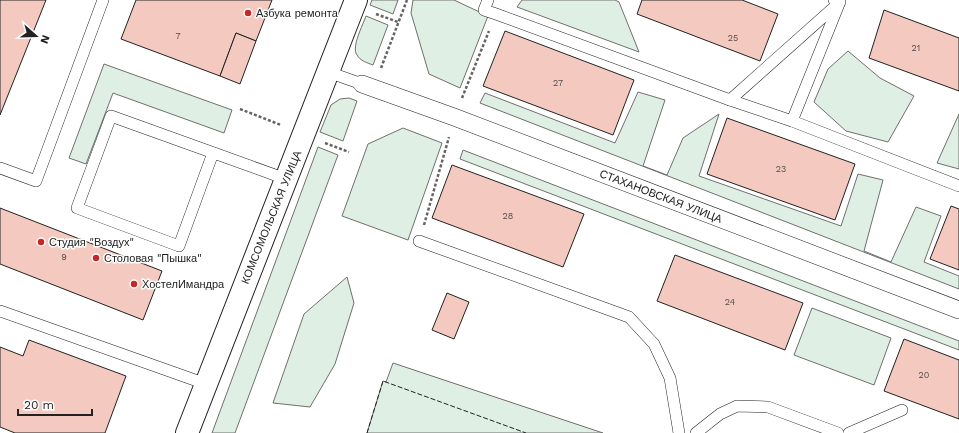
<svg xmlns="http://www.w3.org/2000/svg" width="959" height="433" font-family="'Work Sans',sans-serif">
	<style>
		.green { fill: #e0efe3; stroke: #6f6f6f }
		.building { fill: #f3c9c0; stroke: #222 }
		.lines { fill: none; stroke-linecap: round; stroke-linejoin: round }
		.service-casing { stroke: #222; stroke-width: 12 }
		.pedestrian-casing { stroke: #222; stroke-width: 18 }
		.primary-casing { stroke: #222; stroke-width: 24 }
		.path { stroke: #646464; stroke-width: 2.5; stroke-dasharray: 3 2; stroke-linecap: butt }
		.service { stroke: #fff; stroke-width: 11 }
		.pedestrian { stroke: #fff; stroke-width: 17 }
		.primary { stroke: #fff; stroke-width: 22 }
		.fence { stroke: #222; stroke-width: 1; stroke-dasharray: 5 2; stroke-linecap: butt }
		.poi-dot { fill: #c62828; stroke: #fff; stroke-width: 1.5 }
		.labels { text-anchor: middle; stroke-width: 3; stroke-linejoin: round; paint-order: stroke }
		.number-label { font-size: 9px; fill: #564c4a }
		.poi-label { font-size: 11px; fill: #222; stroke: #fff; text-anchor: start }
		.street-label { font-size: 11px; fill: #222; stroke: #fff }
	</style>
	<rect width="100%" height="100%" fill="#fff"/>
	<!-- green -->
	<g class="green">
		<path d="M372 0H398L393 14 370 5Z"/>
		<path d="M413 0H454L488 16 460 88 429 74 411 13Z"/>
		<path d="M522 0H615L619 2 639 52 517 7Z"/>
		<path d="M366 16 388 25 373 65C368 63 360 61 357 55 351 47 363 25 366 16Z"/>
		<path d="M848 51 880 78 914 96 888 142 846 131 814 102 828 69Z"/>
		<path d="M104 64 232 110 224 133 113 93 86 164 69 158Z"/>
		<path d="M638 92 665 100 643 166 667 175 683 138 719 114 699 176 841 226 858 174 883 180 864 251 891 262 916 207 941 216 924 262 959 276V289L480 103 485 93 615 143Z"/>
		<path d="M349 98 357 101 343 141 320 132 331 105 340 99Z"/>
		<path d="M959 114V169L937 163Z"/>
		<path d="M403 128 442 143 408 240 342 216 368 144Z"/>
		<path d="M318 147 338 155 235 433H212Z"/>
		<path d="M463 150 959 341V350L460 159Z"/>
		<path d="M347 277 354 303 335 364 310 407 273 403 304 314Z"/>
		<path d="M812 308 891 338 874 385 794 355Z"/>
		<path d="M393 363 603 433H367L383 381 386 382Z"/>
	</g>
	<!-- building -->
	<g class="building">
		<path d="M0 0H46L0 115Z"/>
		<path d="M136 0H272L256 41 236 33 220 76 121 39Z"/>
		<path d="M642 0H742L778 14 760 61 637 14Z"/>
		<path d="M884 10 959 38V91L869 58Z"/>
		<path d="M505 31 634 80 613 135 483 86Z"/>
		<path d="M236 33 256 41 240 84 220 76Z"/>
		<path d="M727 118 855 164 835 220 707 174Z"/>
		<path d="M452 165 584 214 563 267 432 218Z"/>
		<path d="M951 206 959 209V270L930 259Z"/>
		<path d="M0 208 162 271 143 320 0 264Z"/>
		<path d="M675 255 803 303 785 350 657 301Z"/>
		<path d="M447 293 469 302 454 339 432 330Z"/>
		<path d="M904 339 959 360V419L884 391Z"/>
		<path d="M29 340 126 376 105 433H15L0 427V347L23 356Z"/>
	</g>
	<g class="lines">
		<!-- service casing -->
		<g class="service-casing">
			<g id="service">
				<path d="M488 0 484 10 496 14 730 100 792 121 959 186"/>
				<path d="M328 72 362 84"/>
				<path d="M730 100 840 2 834 0"/>
				<path d="M792 121 839 4"/>
				<path d="M213 153 179 246 77 208 111 116 286 179"/>
				<path d="M0 168 36 181 103 0"/>
				<path d="M419 241 629 317 654 344 670 378 679 433"/>
				<path d="M0 311 206 384"/>
				<path d="M696 433 720 414 737 406 768 407 838 433"/>
				<path d="M849 433 902 410"/>
			</g>
		</g>
		<!-- pedestrian casing -->
		<g class="pedestrian-casing">
			<path id="pedestrian" d="M362 84 454 117 959 310"/>
		</g>
		<!-- primary casing -->
		<g class="primary-casing">
			<path id="primary" d="M187 433 356 0"/>
		</g>
		<!-- path -->
		<g class="path">
			<path d="M376 14 398 22"/>
			<path d="M381 68 407 0"/>
			<path d="M462 98 489 31"/>
			<path d="M240 109 281 125"/>
			<path d="M325 143 349 152"/>
			<path d="M424 225 449 137"/>
		</g>
		<!-- service -->
		<use href="#service" class="service"/>
		<!-- pedestrian -->
		<use href="#pedestrian" class="pedestrian"/>
		<!-- primary -->
		<use href="#primary" class="primary"/>
		<!-- fence -->
		<path class="fence" d="M367 433 383 381 526 433"/>
	</g>
	<!-- markers -->
	<g class="poi-dot">
		<circle cx="248" cy="13" r="4"/>
		<circle cx="41" cy="242" r="4"/>
		<circle cx="96" cy="258" r="4"/>
		<circle cx="134" cy="284" r="4"/>
	</g>
	<g class="labels">
		<!-- number labels -->
		<g class="number-label">
			<text x="178" y="39">7</text>
			<text x="733" y="41">25</text>
			<text x="916" y="51">21</text>
			<text x="558" y="86">27</text>
			<text x="781" y="172">23</text>
			<text x="508" y="219">28</text>
			<text x="64" y="260">9</text>
			<text x="730" y="305">24</text>
			<text x="924" y="378">20</text>
		</g>
		<!-- poi labels -->
		<g class="poi-label">
			<text x="256" y="17">Азбука ремонта</text>
			<text x="49" y="246">Студия "Воздух"</text>
			<text x="104" y="262">Столовая "Пышка"</text>
			<text x="142" y="288">ХостелИмандра</text>
		</g>
		<!-- street labels -->
		<g class="street-label">
			<text transform="translate(661 196) rotate(21)" y="4">СТАХАНОВСКАЯ УЛИЦА</text>
			<text transform="translate(271 217) rotate(-68)" y="4">КОМСОМОЛЬСКАЯ УЛИЦА</text>
		</g>
	</g>
	<!-- north arrow -->
	<g transform="translate(36 36) rotate(110)" stroke="#ffffff" stroke-width="3" paint-order="stroke">
	<path d="M0-3L7 15L0 10L-7 15Z" fill="#222222"/>
	<text y="-6" font-size="11" font-weight="bold" text-anchor="middle" fill="#222222">N</text>
	</g>
	<!-- scale -->
	<path d="M18 409v6h74v-6" fill="none" stroke="#222222" stroke-width="2"/>
	<text x="24" y="409" font-size="12" fill="#222222" stroke="#ffffff" stroke-width="3" paint-order="stroke">20 m</text>
</svg>
